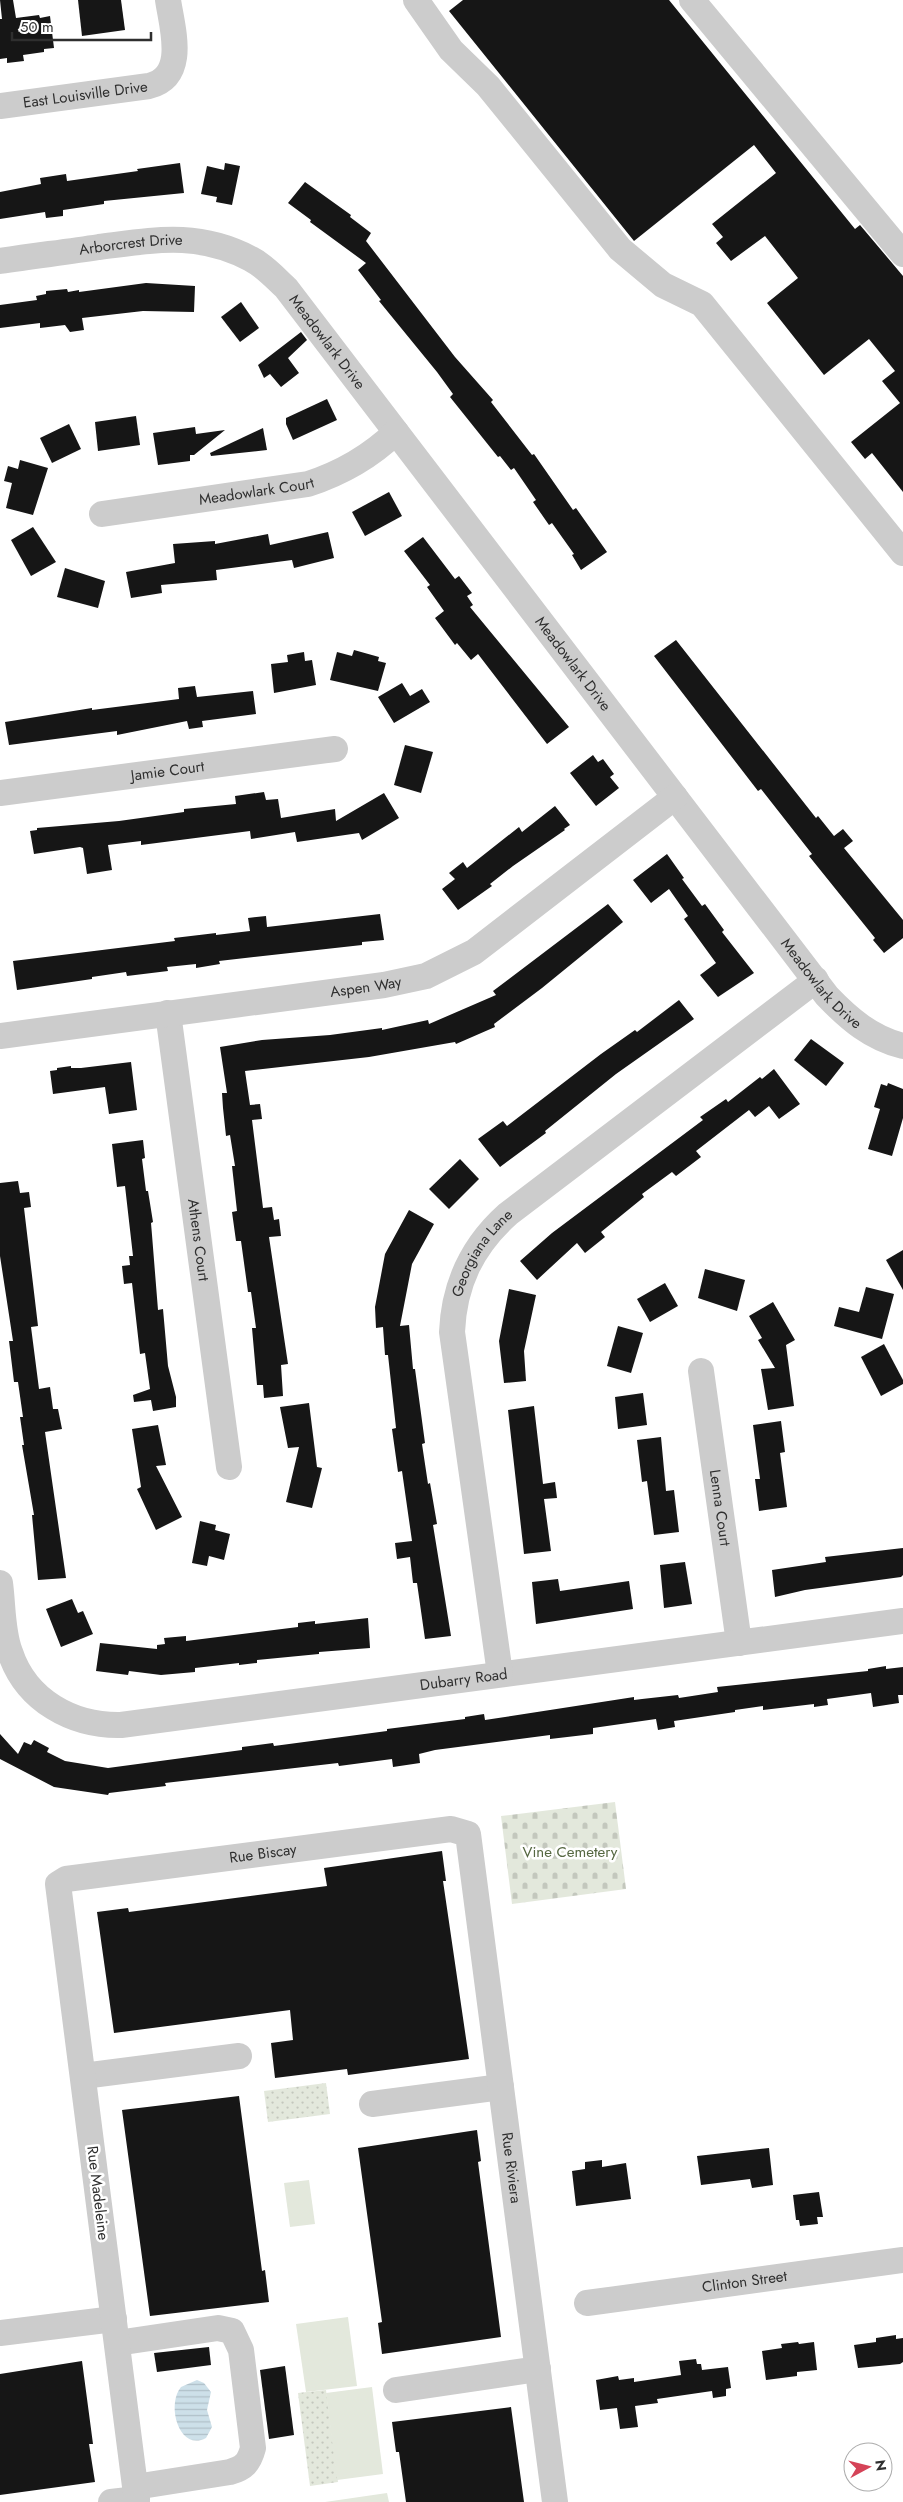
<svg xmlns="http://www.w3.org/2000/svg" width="903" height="2502" font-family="Jost,sans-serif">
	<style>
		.cemetery { fill: url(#cemetery-stones) }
		.park { fill: url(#park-dots) }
		.pitch { fill: #e3e8dc }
		.water { fill: url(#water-rules) }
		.building { fill: #161616 }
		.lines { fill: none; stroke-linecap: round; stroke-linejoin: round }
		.minor { stroke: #ccc; stroke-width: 26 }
		.labels { text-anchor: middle; stroke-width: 5; stroke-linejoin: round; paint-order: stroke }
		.street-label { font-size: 15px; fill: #2f2f2f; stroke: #fff }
		.park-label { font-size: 15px; fill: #556741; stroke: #fff }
	</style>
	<defs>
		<pattern id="cemetery-stones" width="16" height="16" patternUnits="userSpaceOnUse" patternTransform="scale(1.25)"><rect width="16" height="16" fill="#e3e8dc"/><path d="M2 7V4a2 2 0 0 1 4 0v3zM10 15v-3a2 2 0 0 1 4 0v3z" fill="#c3c7bd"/></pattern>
		<pattern id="park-dots" width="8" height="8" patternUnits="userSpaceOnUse" patternTransform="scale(1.25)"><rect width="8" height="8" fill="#e3e8dc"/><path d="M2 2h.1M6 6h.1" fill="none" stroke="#c3c7bd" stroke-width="1.8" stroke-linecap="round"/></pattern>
		<pattern id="water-rules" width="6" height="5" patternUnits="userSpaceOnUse" patternTransform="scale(1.25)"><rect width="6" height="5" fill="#cde0e9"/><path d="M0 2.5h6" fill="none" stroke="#b0c0c8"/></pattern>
	</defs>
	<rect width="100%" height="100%" fill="#fff"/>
	<!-- cemetery -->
	<path class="cemetery" d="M615 1802 626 1889 512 1904 501 1816Z"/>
	<!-- park -->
	<g class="park">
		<path d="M326 2083 330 2114 268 2122 264 2091Z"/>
		<path d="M326 2390 338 2482 310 2486 298 2393Z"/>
	</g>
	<!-- pitch -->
	<g class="pitch">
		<path d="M309 2180 315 2224 290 2227 284 2183Z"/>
		<path d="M348 2317 357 2386 306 2392 296 2324Z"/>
		<path d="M372 2387 383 2474 337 2480 326 2393Z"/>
		<path d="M387 2493 389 2502H325Z"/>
	</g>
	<!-- water -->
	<path class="water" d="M197 2380 204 2383 211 2392 207 2410 212 2427 206 2438C179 2452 166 2405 181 2387Z"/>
	<!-- building -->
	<g class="building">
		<path d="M0 0H13L16 18 39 15 40 18 50 16 54 48 44 49V52L23 55 24 61 7 63V58L0 59V19H2Z"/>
		<path d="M78 0H121L125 30 82 36Z"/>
		<path d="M463 0H669L855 229 860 225 903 276V492L872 453 865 459 851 442 900 403 882 381 895 371 869 339 824 375 767 303 798 278 765 236 731 261 716 243 723 237 712 224 776 173 754 145 634 241 449 11Z"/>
		<path d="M180 163 184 193 104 201V204L63 210V216L46 218 45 212 0 219V192L41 184 40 178 66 174 67 181 138 171 137 169Z"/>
		<path d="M225 163 240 166 232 205 216 202 217 197 201 194 207 166 224 170Z"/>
		<path d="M305 182 351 215 350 217 371 233 366 241 455 357 493 400 491 402 532 455 534 454 573 510 576 508 607 552 581 570 572 555 574 554 552 523 549 525 533 502 536 500 514 468 511 470 500 456 498 457 450 397 453 394 437 372 379 301 381 300 358 270 366 263 310 222 311 220 288 203Z"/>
		<path d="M146 283 195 286 194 312 143 311 82 318 84 330 70 332 65 325 40 328V323L0 328V305L37 300 36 296 46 294V291L67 289 68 292 79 290V292Z"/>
		<path d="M241 302 259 328 240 342 221 317Z"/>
		<path d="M301 332 307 340 288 358 299 373 281 387 270 374 264 378 258 365Z"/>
		<path d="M327 399 337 420 293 440 286 424V418Z"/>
		<path d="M136 416 140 445 98 451 95 422Z"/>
		<path d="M69 424 81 449 52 463 40 438Z"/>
		<path d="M195 427 196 434 225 430 194 455H190V461L158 465 153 433Z"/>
		<path d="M263 428 267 450 211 456 210 453Z"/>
		<path d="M20 460 48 468 33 515 6 508 12 483 4 481 8 466 18 469Z"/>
		<path d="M389 492 402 516 365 536 352 512Z"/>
		<path d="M33 527 56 562 31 576 11 540Z"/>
		<path d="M328 532 334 558 294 568 292 560 216 570 217 580 161 585 162 593 131 598 126 572 175 563 173 544 215 541V544L268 534 270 545Z"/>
		<path d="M423 537 455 579 459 576 472 593 467 596 473 605 470 607 569 727 547 744 478 654 471 660 457 643 455 645 435 618 444 611 427 587 430 585 404 551Z"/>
		<path d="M65 568 105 581 98 608 57 597Z"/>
		<path d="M676 640 816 818 818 816 834 836 843 829 853 841 844 848 903 920V938L884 953 873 940 875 938 809 856 812 854 761 789 758 791 654 656Z"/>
		<path d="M354 650 379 657 378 661 386 663 378 691 330 680 337 652 352 656Z"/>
		<path d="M304 652 305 661 312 660 316 685 274 693 271 664 288 662 287 655Z"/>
		<path d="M402 683 410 696 422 689 430 702 394 723 378 697Z"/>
		<path d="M195 686 197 697 253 691 256 714 202 721 203 727 189 729 187 721 117 735V731L9 745 5 722 92 708V710L179 699 178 688Z"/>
		<path d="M405 745 433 752 421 793 394 785Z"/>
		<path d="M593 755 598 762 603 759 614 774 610 777 619 788 596 806 570 773Z"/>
		<path d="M264 792 266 800 278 799 281 818 335 809 336 821 384 793 399 818 362 840 359 833 297 842 295 832 251 839 250 831 141 845V841L108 845 112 870 87 874 83 848 80 847 34 854 30 831 37 830V828L119 821 184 812V809L236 804 235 796Z"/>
		<path d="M555 806 570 825 564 829 565 830 513 866 490 884 492 886 458 910 442 889 455 879 449 873 463 862 467 868 519 827 522 832Z"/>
		<path d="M667 854 684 878 682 879 702 906 705 904 724 930 722 932 754 973 718 997 700 975 716 963 684 919 688 916 669 889 651 903 633 880Z"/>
		<path d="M608 904 623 922 542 988 494 1024 495 1027 456 1044 455 1042 369 1057 245 1071 250 1105 260 1104 262 1119 252 1120 263 1208 272 1207 274 1220 279 1219 281 1236 269 1237 288 1364 281 1365 283 1396 264 1398 263 1385H257L252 1328H256L251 1292H248L241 1241H236L232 1212 237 1211 232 1166H235L230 1135 226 1136 223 1108 222 1093H227L220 1047 262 1040 330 1035 382 1028V1030L428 1020 429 1024 496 995 493 991Z"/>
		<path d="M380 914 384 940 362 942V945L219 961 220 964 196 968V964L167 967 168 971 127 976 126 972 92 977V979L17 990 13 961 175 941 174 938 216 933V935L250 931 248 918 266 916 267 927Z"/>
		<path d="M679 1000 694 1019 616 1074 545 1131 546 1133 500 1167 478 1139 503 1121 507 1126 601 1054 635 1030 637 1032Z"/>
		<path d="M811 1039 844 1063 826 1086 794 1060Z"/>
		<path d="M131 1062 137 1110 109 1114 105 1087 53 1094 50 1071 57 1070V1068L71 1066V1068H81Z"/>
		<path d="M774 1069 800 1104 779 1119 769 1106 755 1117 749 1110 696 1151 701 1157 676 1176 672 1172 642 1194 644 1197 601 1232 605 1237 585 1253 577 1243 537 1280 520 1261 552 1233 703 1120 700 1117 726 1099 728 1102 760 1077 762 1079Z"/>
		<path d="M888 1083 903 1089V1118L892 1156 868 1149 880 1109 874 1107 881 1084 887 1086Z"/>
		<path d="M143 1140 145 1158 142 1159 146 1191H148L153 1222 151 1223 152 1235 158 1310 163 1309 168 1366 176 1397V1407L153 1411 151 1400 134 1402 133 1395 150 1389 145 1353 140 1354 132 1283 124 1284 122 1266 130 1265 129 1256H133L125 1186 117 1187 112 1144Z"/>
		<path d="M460 1159 479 1179 449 1209 429 1189Z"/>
		<path d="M18 1181 20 1193 29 1192 31 1207 24 1208 38 1326 31 1327 39 1389 50 1387 53 1409H58L62 1429 45 1432 66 1578 38 1580 32 1515H34L22 1445H24L20 1417H23L18 1382H14L9 1341H13L0 1256V1183Z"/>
		<path d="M409 1210 434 1224 412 1264 400 1326 409 1325 413 1369H415L425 1443 422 1444 428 1484 430 1483 437 1524 433 1525 451 1636 425 1639 417 1583H413L410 1557 397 1559 395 1543 412 1541 402 1471 398 1472 392 1429 396 1428 388 1355H385L383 1327 376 1328 375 1307 385 1254Z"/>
		<path d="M903 1250V1290L886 1260Z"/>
		<path d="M705 1269 745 1280 737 1311 698 1298Z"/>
		<path d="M665 1283 678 1306 650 1322 637 1299Z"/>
		<path d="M866 1287 894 1294 882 1339 834 1326 839 1307 859 1312Z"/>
		<path d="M509 1289 536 1295 524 1351 526 1381 504 1383 499 1341Z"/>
		<path d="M773 1302 795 1340 786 1345 794 1406 768 1410 761 1369 775 1368 758 1340 762 1338 749 1316Z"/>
		<path d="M618 1326 643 1333 631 1373 607 1366Z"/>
		<path d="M884 1344 903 1380V1384L881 1396 861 1357Z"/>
		<path d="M643 1393 647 1425 618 1429 615 1397Z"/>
		<path d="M309 1403 317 1467 322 1468 312 1508 286 1502 299 1447 288 1448 280 1407Z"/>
		<path d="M534 1406 543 1484 555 1482 557 1498 544 1499 551 1551 524 1554 508 1410Z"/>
		<path d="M781 1421 785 1452 780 1453 787 1507 759 1511 755 1479H760L753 1425Z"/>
		<path d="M158 1425 166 1465 156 1466 182 1517 156 1530 137 1489 141 1487 132 1429Z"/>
		<path d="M661 1437 666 1491 674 1490 679 1532 654 1535 647 1481 642 1482 637 1440Z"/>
		<path d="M200 1521 216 1525 215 1530 230 1534 224 1560 209 1556 207 1566 192 1563Z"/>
		<path d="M903 1548V1575L901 1577 805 1590 775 1597 772 1570 826 1562 825 1557Z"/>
		<path d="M685 1562 692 1604 664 1608 660 1565Z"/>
		<path d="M558 1579 560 1591 629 1581 633 1609 536 1624 532 1582Z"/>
		<path d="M72 1599 78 1613 83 1611 93 1634 61 1647 46 1609Z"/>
		<path d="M368 1618 370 1648 319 1652V1654L257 1660V1663L239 1665V1663L195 1668V1672L161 1675 129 1671 128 1675 96 1671 100 1643 157 1649V1645L165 1644 164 1638 186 1636V1641L298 1627V1623L315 1621V1624Z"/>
		<path d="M886 1666V1669L903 1667V1695H898L899 1703 873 1707 871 1693 827 1699 828 1705 814 1707V1704L763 1710V1706L735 1710V1712L674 1721 675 1727 658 1730 656 1719 593 1728V1734L550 1739V1735L435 1750 419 1754 420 1763 393 1767 392 1759 339 1766 338 1763 165 1783 166 1786 109 1793 108 1795 54 1787 0 1759V1734L18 1754 24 1742 31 1745 34 1740 49 1748 47 1752 65 1761 108 1768 242 1750V1747L273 1743 274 1746 387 1731V1729L465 1719V1717L484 1714 485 1720 634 1697V1700L642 1699 678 1695 679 1698 718 1692 717 1687 868 1671V1669Z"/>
		<path d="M442 1851 446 1881H443L469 2059 348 2075 347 2069 275 2078 271 2043 293 2040 290 2010 114 2033 97 1912 128 1908 129 1912 327 1886 324 1868Z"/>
		<path d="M239 2096 262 2271 265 2270 269 2302 150 2316 122 2110Z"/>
		<path d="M477 2130 481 2161 478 2162 501 2337 382 2354 378 2323 382 2322 358 2148Z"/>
		<path d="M769 2148 773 2185 752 2188 750 2179 701 2185 697 2156Z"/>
		<path d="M602 2160V2167L626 2163 631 2199 576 2206 572 2171 585 2169V2162Z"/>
		<path d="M819 2192 823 2217H817L818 2224 800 2226 799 2220H796L793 2195Z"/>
		<path d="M896 2335V2339L903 2338V2362L900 2364 858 2368 854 2345 876 2342V2338Z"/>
		<path d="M798 2342 799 2344 814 2342 817 2370 797 2372V2376L766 2380 762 2351 782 2348 781 2344Z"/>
		<path d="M209 2347 211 2365 157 2372 154 2353Z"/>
		<path d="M696 2359 697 2364H701L702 2370 728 2367 731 2388 726 2389V2396L713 2398 712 2391 657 2399 658 2403 635 2406 638 2427 620 2429 617 2408 600 2410 596 2380 618 2376 619 2380 634 2378V2382L681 2375 679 2361Z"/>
		<path d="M82 2361 93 2444H89L95 2482 0 2495V2374Z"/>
		<path d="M285 2366 294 2435 269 2439 260 2370Z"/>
		<path d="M511 2407 524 2502H406L399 2452H396L392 2422Z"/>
	</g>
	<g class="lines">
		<!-- minor -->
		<g class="minor">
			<path d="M416 0 451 50 488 86 620 249 663 285 702 304 903 553"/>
			<path d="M692 0 903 254"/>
			<path id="s1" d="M0 106 149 86C188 76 172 28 168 0"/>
			<path id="s2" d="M0 261C33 256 66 252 99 247 155 240 198 231 251 259 265 266 275 278 286 288L827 996C849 1019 871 1038 903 1046"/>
			<path id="s3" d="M102 514 308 484C342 473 370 457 396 432"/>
			<path id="s4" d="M0 793 335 749"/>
			<path id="s5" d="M168 1013 229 1467"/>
			<path id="s6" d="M0 1036 384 985 426 976 474 952 675 797"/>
			<path id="s7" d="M701 1371 739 1643"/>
			<path id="s8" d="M0 1583C3 1605 2 1632 10 1652 26 1701 73 1726 121 1725L903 1621"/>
			<path id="s9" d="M500 1674 452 1332C454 1284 472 1246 508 1214L816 980"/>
			<path d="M83 2076 239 2056"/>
			<path d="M372 2104 501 2087"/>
			<path id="s10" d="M587 2303 903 2260"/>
			<path d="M0 2333 114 2319"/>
			<path d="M117 2343 218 2328 232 2331 241 2350 253 2448C249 2463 244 2468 230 2472L135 2487"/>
			<path d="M396 2390 538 2369"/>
			<path d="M111 2502 137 2499"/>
			<path id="s11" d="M137 2502 58 1884 66 1879 451 1829 468 1834 555 2502"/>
		</g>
	</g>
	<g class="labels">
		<!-- street labels -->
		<g class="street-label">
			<text dy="5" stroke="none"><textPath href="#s1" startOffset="86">East Louisville Drive</textPath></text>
			<text dy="5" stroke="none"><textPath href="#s2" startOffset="132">Arborcrest Drive</textPath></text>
			<text dy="5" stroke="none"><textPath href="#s2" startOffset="369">Meadowlark Drive</textPath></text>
			<text dy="5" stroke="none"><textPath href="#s3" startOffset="156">Meadowlark Court</textPath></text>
			<text dy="5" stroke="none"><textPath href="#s2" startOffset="774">Meadowlark Drive</textPath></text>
			<text dy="5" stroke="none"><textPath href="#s4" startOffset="169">Jamie Court</textPath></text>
			<text dy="5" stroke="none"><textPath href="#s2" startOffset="1179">Meadowlark Drive</textPath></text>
			<text dy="5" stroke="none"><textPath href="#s6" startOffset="369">Aspen Way</textPath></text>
			<text dy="5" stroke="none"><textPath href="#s5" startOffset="229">Athens Court</textPath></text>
			<text dy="5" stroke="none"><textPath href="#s9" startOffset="432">Georgiana Lane</textPath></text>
			<text dy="5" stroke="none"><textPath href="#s7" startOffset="138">Lenna Court</textPath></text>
			<text dy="5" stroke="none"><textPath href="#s8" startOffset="558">Dubarry Road</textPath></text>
			<text dy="5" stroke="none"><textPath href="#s11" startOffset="831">Rue Biscay</textPath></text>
			<text dy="5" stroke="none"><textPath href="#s11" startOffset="1375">Rue Riviera</textPath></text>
			<text transform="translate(98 2193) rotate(83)" y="5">Rue Madeleine</text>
			<text dy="5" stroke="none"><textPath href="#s10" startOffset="159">Clinton Street</textPath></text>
		</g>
		<!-- park labels -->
		<g class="park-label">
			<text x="570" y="1857">Vine Cemetery</text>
		</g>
	</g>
	<!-- north arrow -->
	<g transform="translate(868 2467) rotate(83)"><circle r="24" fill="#ffffff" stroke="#acacac"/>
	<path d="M0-4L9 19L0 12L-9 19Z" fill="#d54358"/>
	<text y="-8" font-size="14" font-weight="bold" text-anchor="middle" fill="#2f2f2f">N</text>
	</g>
	<!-- scale -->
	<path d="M12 32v8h139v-8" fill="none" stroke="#2f2f2f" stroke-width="2.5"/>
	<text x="20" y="32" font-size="15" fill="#2f2f2f" stroke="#ffffff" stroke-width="4" paint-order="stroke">50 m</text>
</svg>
